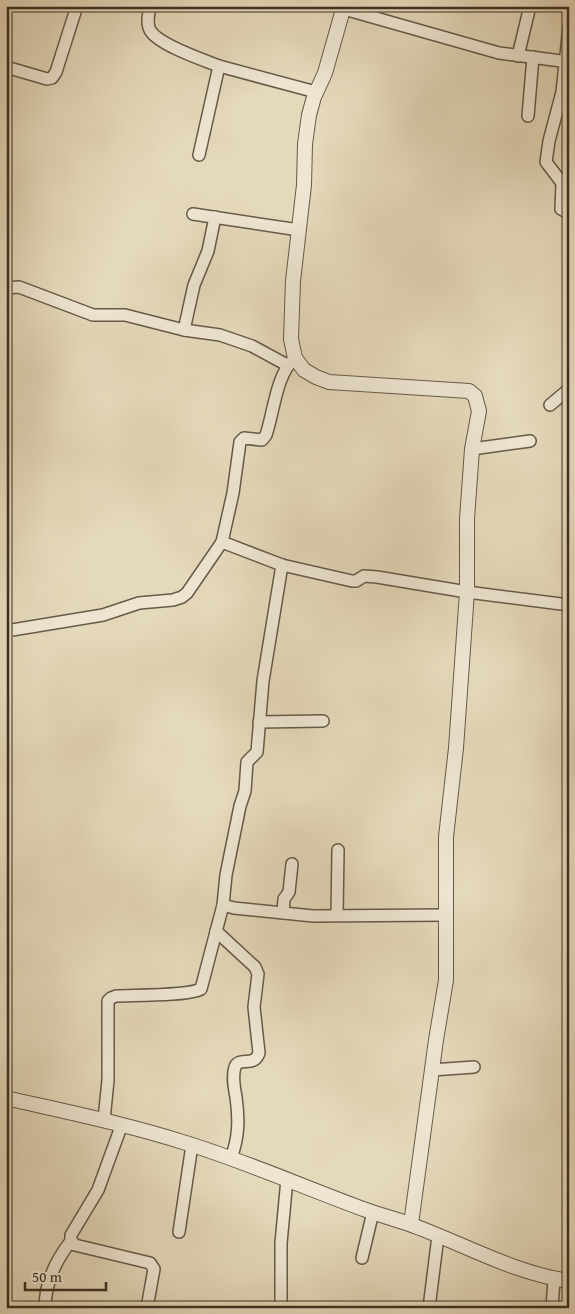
<svg xmlns="http://www.w3.org/2000/svg" width="575" height="1314" font-family="'Gentium Book Plus',serif">
	<style>
		.lines { fill: none; stroke-linecap: round; stroke-linejoin: round }
		.minor-casing { stroke: #665a49; stroke-width: 14 }
		.tertiary-casing { stroke: #665a49; stroke-width: 16 }
		.minor { stroke: #eee6d3; stroke-width: 11 }
		.tertiary { stroke: #eee6d3; stroke-width: 14 }
	</style>
	<rect width="100%" height="100%" fill="#e5d9bb"/>
	<filter id="stains"><feTurbulence type="fractalNoise" baseFrequency=".004" numOctaves="4"/><feColorMatrix values="0 0 0 0 .2 0 0 0 0 .09 0 0 0 0 .02 0 0 0 .5 -.17"/></filter>
	<radialGradient id="worn" r=".72"><stop offset=".6" stop-color="#630" stop-opacity="0"/><stop offset="1" stop-color="#630" stop-opacity=".3"/></radialGradient>
	<g class="lines">
		<!-- minor casing -->
		<g class="minor-casing">
			<g id="minor">
				<path d="M150 6C149 13 146 23 150 30 157 44 203 60 219 66"/>
				<path d="M344 9 499 53 569 62"/>
				<path d="M569 27 562 92 549 141 546 162 562 183 561 209 569 213"/>
				<path d="M518 56 530 6"/>
				<path d="M6 67 47 79 52 78 56 72 76 9"/>
				<path d="M528 116 533 57"/>
				<path d="M199 155 219 66 316 92"/>
				<path d="M193 214 299 230"/>
				<path d="M6 288 19 287 93 315H125L184 330 220 335 252 346 287 365"/>
				<path d="M184 330 194 285 208 251 215 217"/>
				<path d="M550 405 569 389"/>
				<path d="M472 449 530 441"/>
				<path d="M222 542 282 565 352 581H356L364 576 377 577 467 592 569 605"/>
				<path d="M282 565 263 681 257 752 247 762 245 791 240 806 226 875 223 905 234 908 313 916 446 915"/>
				<path d="M6 631 103 615 139 603 173 600 182 597 187 593 222 542 233 493 240 442 244 438 262 440 266 435C274 412 276 374 295 358"/>
				<path d="M259 722 323 721"/>
				<path d="M283 913 284 899 289 892 292 864"/>
				<path d="M337 915 338 850"/>
				<path d="M216 931 255 967 258 974 254 1007 259 1053C254 1068 239 1056 235 1067 232 1076 234 1087 236 1097 239 1119 239 1137 231 1158"/>
				<path d="M432 1070 474 1067"/>
				<path d="M104 1120 108 1080V1001L111 998 116 996C134 995 188 996 201 989L223 905"/>
				<path d="M122 1124 98 1190 71 1235V1241L75 1245 150 1263 154 1269 147 1308"/>
				<path d="M179 1232 192 1145"/>
				<path d="M362 1258 373 1212"/>
				<path d="M45 1308C45 1283 56 1260 71 1241"/>
				<path d="M281 1308V1243L287 1179"/>
				<path d="M429 1308 438 1236"/>
				<path d="M552 1308 554 1279"/>
			</g>
		</g>
		<!-- tertiary casing -->
		<g class="tertiary-casing">
			<g id="tertiary">
				<path d="M344 6 325 73 314 97 309 115 305 144 304 185 293 281 291 339 295 358 304 370 316 377 329 382 469 391 475 396 479 411 472 449 467 519V592L456 748 446 837V980L436 1040 411 1224"/>
				<path d="M6 1098C67 1112 127 1124 186 1143 247 1162 306 1188 366 1210 380 1215 395 1219 409 1224 462 1243 513 1273 569 1281"/>
			</g>
		</g>
		<!-- minor -->
		<use href="#minor" class="minor"/>
		<!-- tertiary -->
		<use href="#tertiary" class="tertiary"/>
	</g>
	<!-- margin -->
	<rect width="575" height="1314" fill="none" stroke="#e5d9bb" stroke-width="25"/>
	<rect x="8" y="8" width="560" height="1299" fill="none" stroke="#3c3023" stroke-width="2.5"/>
	<rect x="12" y="12" width="550" height="1289" fill="none" stroke="#3c3023"/>
	<!-- scale -->
	<path d="M25 1282v8h81v-8" fill="none" stroke="#3c3023" stroke-width="2.5"/>
	<text x="32" y="1282" font-size="15" fill="#3c3023" stroke="#eee6d3" stroke-width="4" paint-order="stroke">50 m</text>
	<rect width="100%" height="100%" filter="url(#stains)"/>
	<rect width="100%" height="100%" fill="url(#worn)"/>
</svg>
